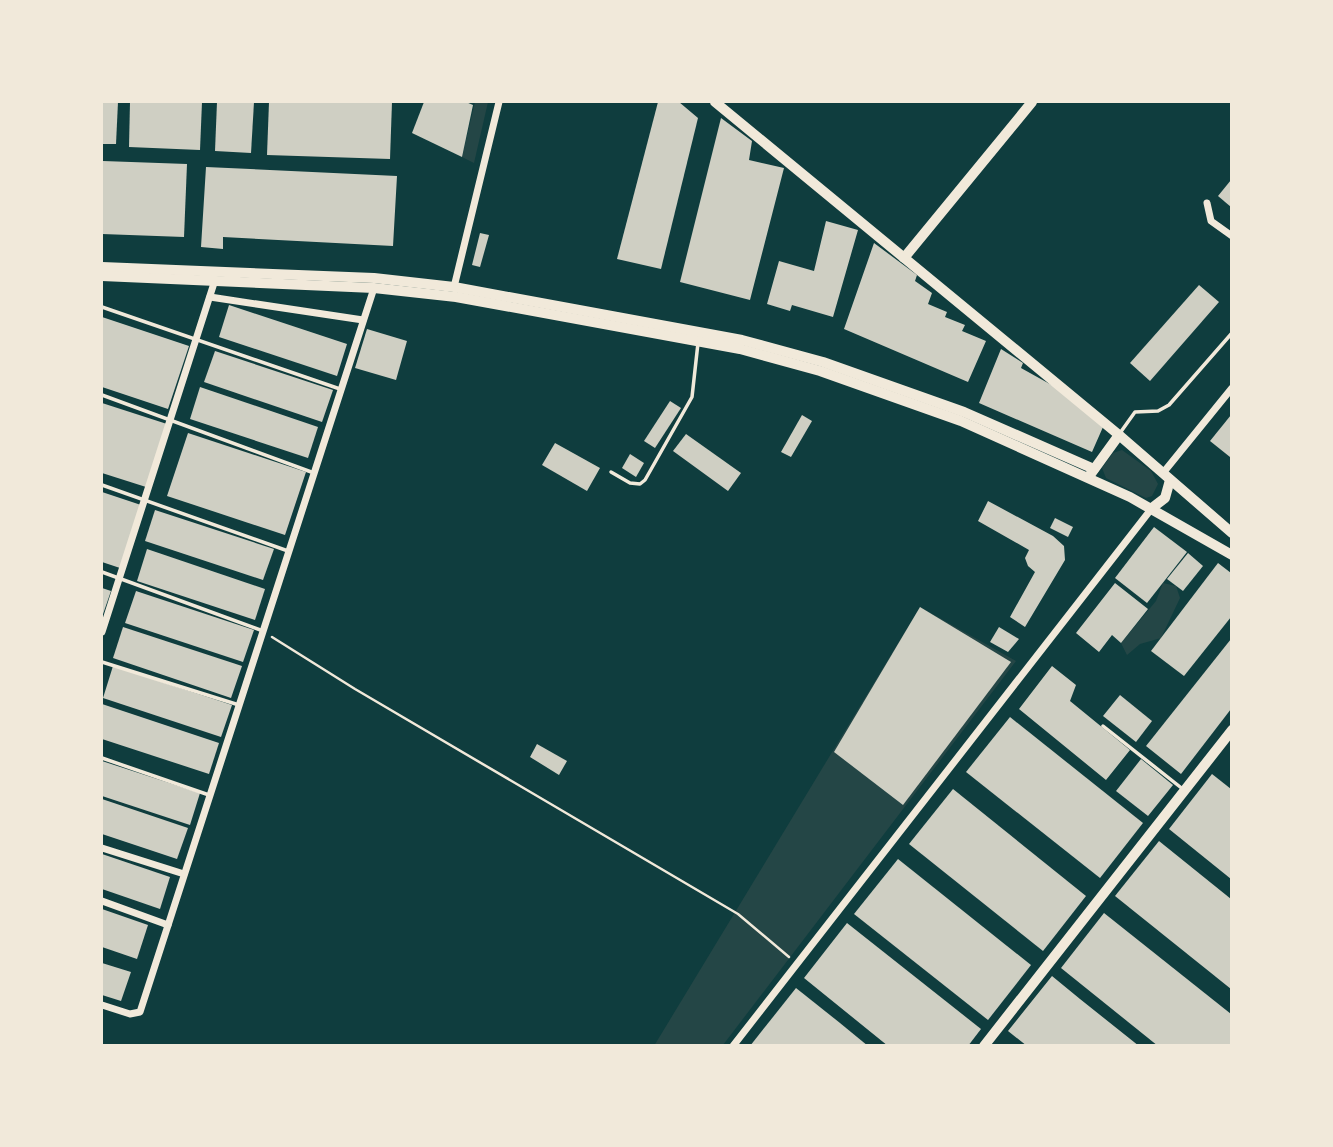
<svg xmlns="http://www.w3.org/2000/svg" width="1333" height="1147" font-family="Ubuntu,sans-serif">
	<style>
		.green { fill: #244646 }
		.building { fill: #cfcfc3 }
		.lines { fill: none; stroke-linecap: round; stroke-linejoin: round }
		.path { stroke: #f1e9da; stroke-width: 2.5 }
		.service { stroke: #f1e9da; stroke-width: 3.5 }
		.minor { stroke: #f1e9da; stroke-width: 7 }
		.tertiary { stroke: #f1e9da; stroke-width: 10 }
		.secondary { stroke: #f1e9da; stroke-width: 10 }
	</style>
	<rect width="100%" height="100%" fill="#0f3d3e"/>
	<!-- green -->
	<g class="green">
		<path d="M475 102H488L474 163 462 157Z"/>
		<path d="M1122 450 1151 471 1158 484 1152 496 1146 498 1106 478 1102 468 1113 453Z"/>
		<path d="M1163 583 1176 586 1180 598 1161 638 1140 644 1127 655 1121 643 1156 601Z"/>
		<path d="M920 607 1016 661 723 1045 654 1046Z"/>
	</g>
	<!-- building -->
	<g class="building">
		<path d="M102 102H118L116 144H102Z"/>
		<path d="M130 102H202L200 150 129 147Z"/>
		<path d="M217 102H254L251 153 215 151Z"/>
		<path d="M269 102H392L390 159 267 155Z"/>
		<path d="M424 102H466L473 105 462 157 412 133Z"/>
		<path d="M658 102H679L698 118 661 269 617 259Z"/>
		<path d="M721 118 752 141 749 160 784 168 750 300 680 282Z"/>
		<path d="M103 161 187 164 184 237 102 234Z"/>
		<path d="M206 167 397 176 393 246 223 237V249L201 247Z"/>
		<path d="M1231 180V207L1218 196Z"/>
		<path d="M826 221 858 230 833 317 792 305 790 311 767 304 779 261 814 271Z"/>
		<path d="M480 233 489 235 480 267 472 265Z"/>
		<path d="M874 243 917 275 915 281 932 293 928 304 947 312 945 317 965 325 962 331 986 341 968 382 844 329Z"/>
		<path d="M1199 285 1219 302 1150 381 1130 363Z"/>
		<path d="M229 305 347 344 337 376 219 337Z"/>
		<path d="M102 317 189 346 168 409 102 387Z"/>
		<path d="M367 329 407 341 396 380 355 368Z"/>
		<path d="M1001 349 1023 363 1021 368 1057 388 1103 427 1092 452 979 403Z"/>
		<path d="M215 351 333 390 322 422 204 382Z"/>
		<path d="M200 387 318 427 308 458 190 419Z"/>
		<path d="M670 401 681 408 655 448 644 441Z"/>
		<path d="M102 403 167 424 146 487 102 473Z"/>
		<path d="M802 415 812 421 791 457 781 452Z"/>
		<path d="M1231 415V455L1230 457 1210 441Z"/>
		<path d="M188 433 306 472 285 535 167 496Z"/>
		<path d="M686 434 741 473 728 491 673 451Z"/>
		<path d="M555 443 600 468 587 491 542 465Z"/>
		<path d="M630 454 644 463 636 477 622 468Z"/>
		<path d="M102 492 141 505 120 568 102 562Z"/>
		<path d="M988 501 1053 536 1064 546 1065 560 1025 627 1010 617 1035 572 1028 566 1025 558 1029 550 978 521Z"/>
		<path d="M155 510 274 549 263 580 145 541Z"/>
		<path d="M1055 518 1073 527 1068 537 1050 528Z"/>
		<path d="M1154 527 1187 552 1147 603 1115 578Z"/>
		<path d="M147 549 265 589 255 620 137 581Z"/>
		<path d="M1188 553 1203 566 1183 591 1167 579Z"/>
		<path d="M1218 563 1231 573V617L1184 676 1151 651Z"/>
		<path d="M1115 583 1148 609 1121 643 1112 635 1099 652 1076 633Z"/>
		<path d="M102 588 111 591 102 617Z"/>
		<path d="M136 591 254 630 243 662 125 623Z"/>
		<path d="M920 607 1011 662 903 805 834 752Z"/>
		<path d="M123 627 242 666 231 698 113 658Z"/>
		<path d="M999 627 1019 639 1008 652 990 642Z"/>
		<path d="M1231 639V709L1181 774 1146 746Z"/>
		<path d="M113 666 232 705 221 737 103 698Z"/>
		<path d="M1052 666 1076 685 1070 701 1130 750 1106 780 1019 709Z"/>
		<path d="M1120 695 1152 721 1136 742 1103 716Z"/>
		<path d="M102 704 219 743 209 774 102 739Z"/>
		<path d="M1010 717 1143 823 1100 878 966 772Z"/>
		<path d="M537 744 567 761 559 775 530 757Z"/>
		<path d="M1141 759 1173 785 1148 816 1116 791Z"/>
		<path d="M102 761 200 793 190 825 102 796Z"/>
		<path d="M1212 774 1231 789V879L1169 829Z"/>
		<path d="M953 789 1086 896 1043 951 909 844Z"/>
		<path d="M102 799 188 828 177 859 102 834Z"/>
		<path d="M1159 841 1231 899V989L1115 896Z"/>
		<path d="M102 854 170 877 160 909 102 889Z"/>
		<path d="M898 859 1031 965 988 1020 854 914Z"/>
		<path d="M102 909 148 925 137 959 102 947Z"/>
		<path d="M1104 913 1231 1014V1046H1158L1061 968Z"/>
		<path d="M847 923 981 1029 968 1046H888L804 978Z"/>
		<path d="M102 963 131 972 121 1001 102 995Z"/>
		<path d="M1052 976 1080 999 1139 1046H1027L1008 1031Z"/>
		<path d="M796 988 840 1023 868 1046H750Z"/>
	</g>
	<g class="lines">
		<!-- path -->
		<path class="path" d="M272 637 355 689 738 914 789 957"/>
		<!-- service -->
		<g class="service">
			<path d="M102 307 340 389"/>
			<path d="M102 395 314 473"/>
			<path d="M1120 433 1135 412 1158 411 1169 405 1232 333"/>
			<path d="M611 472 630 483 640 484 645 480 692 397 698 343"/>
			<path d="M102 485 288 551"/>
			<path d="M102 572 263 631"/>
			<path d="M102 662 239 705"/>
			<path d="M1103 726 1184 790"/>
			<path d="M102 758 209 795"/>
		</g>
		<!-- minor -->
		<g class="minor">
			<path d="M1207 203 1211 221 1232 236"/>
			<path d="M454 287 499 102"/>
			<path d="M210 297 363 320"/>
			<path d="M1163 473 1232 388"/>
			<path d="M102 632 215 280"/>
			<path d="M102 848 184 874"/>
			<path d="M102 901 168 925"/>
			<path d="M102 1005 130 1014 140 1012 374 288"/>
			<path d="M733 1046 1152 508"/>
		</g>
		<!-- tertiary -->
		<g class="tertiary">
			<path d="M715 102 1119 435"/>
			<path d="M904 258 1032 102"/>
			<path d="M984 1046 1232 730"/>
		</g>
		<!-- secondary -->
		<g class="secondary">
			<path d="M102 267 374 278 454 287 742 340 823 362 964 412 1094 469"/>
			<path d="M102 276 374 288 456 297 740 349 820 371 961 421 1130 497 1232 555"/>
			<path d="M1090 475 1119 435 1232 533"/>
			<path d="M1152 508 1165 498 1170 480"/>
		</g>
	</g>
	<!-- border -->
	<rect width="1333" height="1147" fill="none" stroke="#f1e9da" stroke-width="206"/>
</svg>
